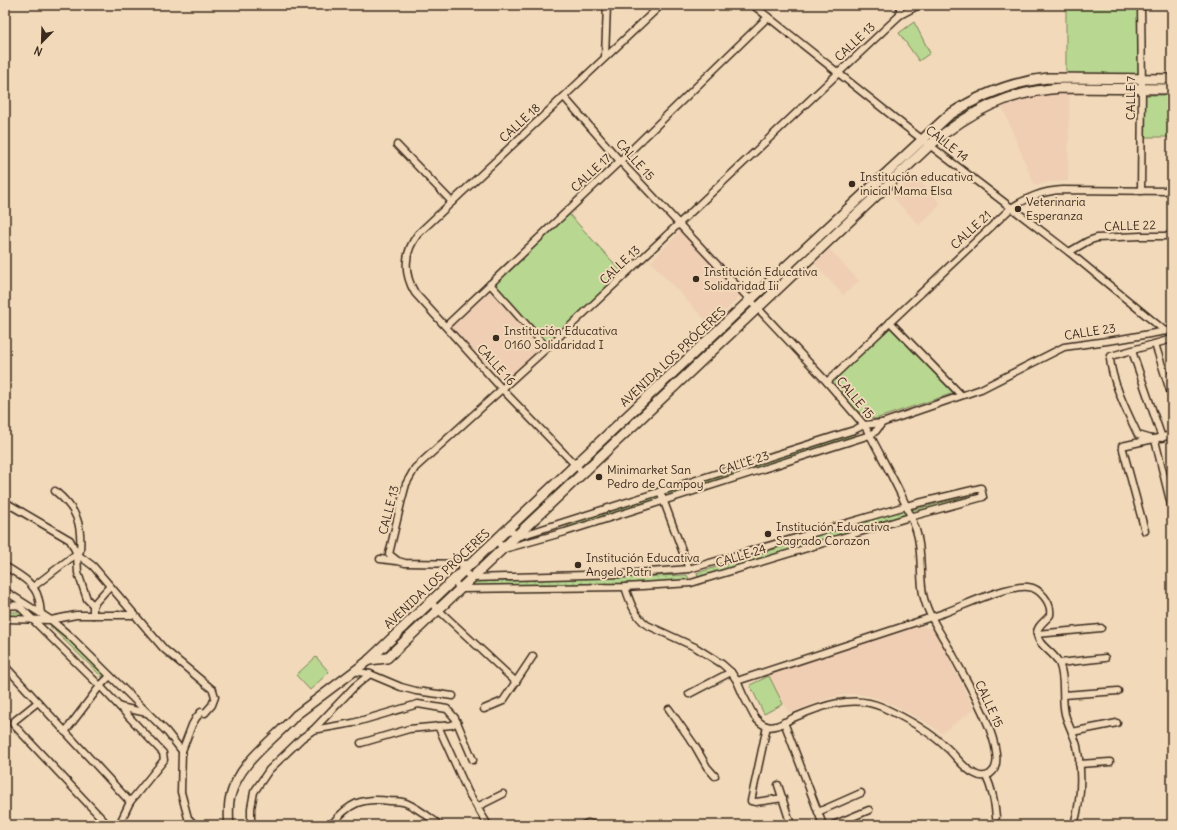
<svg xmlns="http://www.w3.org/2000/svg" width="1177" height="830" font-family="Delius,sans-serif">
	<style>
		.built { fill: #efceb3 }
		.grass { fill: url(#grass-dots); stroke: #7a8158 }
		.park { fill: #b8d891; stroke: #7a8158 }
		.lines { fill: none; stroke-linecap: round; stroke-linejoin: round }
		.minor-casing { stroke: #3b2a1e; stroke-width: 9 }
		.tertiary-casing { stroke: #3b2a1e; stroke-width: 11 }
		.secondary-casing { stroke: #3b2a1e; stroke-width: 12 }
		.minor { stroke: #f1d9b9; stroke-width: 6 }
		.tertiary { stroke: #f1d9b9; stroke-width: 8 }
		.secondary { stroke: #f1d9b9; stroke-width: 9 }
		.poi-dot { fill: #3b2a1e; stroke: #f1d9b9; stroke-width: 1.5 }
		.labels { text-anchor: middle; stroke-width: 4; stroke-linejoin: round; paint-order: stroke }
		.street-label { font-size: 12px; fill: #3b2a1e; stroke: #f1d9b9 }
		.poi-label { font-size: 12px; fill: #3b2a1e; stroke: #f1d9b9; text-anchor: start }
	</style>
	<defs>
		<pattern id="grass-dots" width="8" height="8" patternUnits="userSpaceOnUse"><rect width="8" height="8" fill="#b8d891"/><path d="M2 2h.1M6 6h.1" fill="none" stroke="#9fba7d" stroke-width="1.8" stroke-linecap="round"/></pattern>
	</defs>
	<rect width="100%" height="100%" fill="#f1d9b9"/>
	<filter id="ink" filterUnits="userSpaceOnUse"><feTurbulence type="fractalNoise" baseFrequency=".025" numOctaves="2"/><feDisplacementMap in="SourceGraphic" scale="8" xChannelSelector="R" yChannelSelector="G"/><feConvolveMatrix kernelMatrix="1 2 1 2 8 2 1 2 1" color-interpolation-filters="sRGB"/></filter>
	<g filter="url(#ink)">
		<!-- built -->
		<g class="built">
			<path d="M1054 95H1069L1068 181 1049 182 1035 186 1002 106 1025 99Z"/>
			<path d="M914 175 941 204 919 225 892 196Z"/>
			<path d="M680 231 740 296 711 326 651 262Z"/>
			<path d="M829 249 859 281 843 295 814 263Z"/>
			<path d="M490 290 540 348 503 382 452 327Z"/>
			<path d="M920 622 926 628 929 627 934 628 974 709 942 733 927 723 896 706 877 698 858 694H849L826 699 789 713 769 675Z"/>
		</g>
		<!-- grass -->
		<g class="grass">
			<path d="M1048 81H1138L1140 85 1021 92 929 141 927 139 949 117 1003 90Z"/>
			<path d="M923 143 925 145 759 302 757 301 756 298Z"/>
			<path d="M750 304 754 309 583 469 579 466Z"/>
			<path d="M855 433V437L665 497 663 492Z"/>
			<path d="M575 469 579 473 479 567 477 565V562Z"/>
			<path d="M658 493 660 498 568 528 566 522Z"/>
			<path d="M977 494 979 497 913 514 912 510Z"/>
			<path d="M904 509 906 515 699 579 697 573Z"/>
			<path d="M687 575 690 581 472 589V584L475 582Z"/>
			<path d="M5 612H22L25 615 5 616Z"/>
			<path d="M50 626H55L106 674 102 677Z"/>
		</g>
		<!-- park -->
		<g class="park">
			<path d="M1066 5H1138L1139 76 1066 75Z"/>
			<path d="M914 22 930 53 919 61 899 33Z"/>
			<rect x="1145" y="95" width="27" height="42"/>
			<path d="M568 213 623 273 548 345 494 284Z"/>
			<path d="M890 325 954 393 875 419C855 415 843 397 830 383Z"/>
			<path d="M316 657 329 672 310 690 296 675Z"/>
			<path d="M769 676 783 704 764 714 750 685Z"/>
		</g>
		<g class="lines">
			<!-- minor casing -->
			<g class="minor-casing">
				<g id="minor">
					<path d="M753 5 906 127 1069 252 1165 331"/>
					<path d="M900 5V15"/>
					<path d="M1141 5 1142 89 1141 191"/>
					<path d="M605 57 607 5"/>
					<path d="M564 97 620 161 827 382 864 425 870 435C886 466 905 498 916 530 923 551 919 573 923 594 927 615 944 638 954 657 964 677 1014 758 990 774 985 777 980 777 975 774 964 769 956 756 947 748 928 730 906 718 882 707 853 694 821 706 793 718 785 722 775 729 766 726 761 724 757 720 754 716L743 695 737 681 731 672 722 664 695 647 647 625C634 615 630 602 625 587"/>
					<path d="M397 145 452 202"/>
					<path d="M1069 252 1088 241 1097 238 1141 236H1172"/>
					<path d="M490 284 547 348"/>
					<path d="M890 322 961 395"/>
					<path d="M446 326 620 161 768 17"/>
					<path d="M1172 339 1111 356 1110 359C1112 382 1128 414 1138 435L1155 440 1172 509"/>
					<path d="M1155 344 1172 397"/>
					<path d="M1132 351 1162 438"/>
					<path d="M827 382 1011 208C1027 198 1042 191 1062 190L1172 191"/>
					<path d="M583 473 502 389 415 293C403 273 404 252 418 234L661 5"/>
					<path d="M660 491 689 569"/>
					<path d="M5 502 70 540 77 554 93 566 164 649 213 690 215 697 212 705 205 713 201 712 196 718 192 725 182 751"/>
					<path d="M509 528 517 537 854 430 864 425 882 423 981 389 1064 347 1121 339 1172 330"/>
					<path d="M1145 531 1122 446 1172 435"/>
					<path d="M496 540 504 549 565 532 870 435 876 431 882 423"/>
					<path d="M77 554 78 573 87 599 93 605V615"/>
					<path d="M380 559 396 561"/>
					<path d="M470 564 405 563 398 561 389 554 402 499 406 484 415 468 547 348 900 15 919 5"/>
					<path d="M5 566C17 574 34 582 38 597 40 602 40 608 41 613"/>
					<path d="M453 581 461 589 625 587 691 583 910 517 983 497 981 488 906 506 689 569 623 574 472 578 463 571"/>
					<path d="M33 587 80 551C82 524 77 509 55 491"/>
					<path d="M5 591 51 620 71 637 167 732 182 751 181 792 188 818 195 825"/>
					<path d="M430 602 516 682"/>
					<path d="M93 605 110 586"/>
					<path d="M5 606 21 605"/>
					<path d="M19 606 100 686 163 753 164 760 130 802 119 825"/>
					<path d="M5 619 51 620 76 615H135"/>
					<path d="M1037 634 1101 628"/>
					<path d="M1059 663 1105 658"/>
					<path d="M5 666 130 802"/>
					<path d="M354 671 370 674 401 687 416 691 453 696"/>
					<path d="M737 681C805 659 873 636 941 614 964 606 1005 585 1028 587 1040 588 1052 603 1050 615 1046 621 1036 626 1037 634 1038 646 1054 652 1059 663 1066 679 1061 697 1065 714 1068 725 1074 735 1077 746 1082 771 1081 800 1074 825"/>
					<path d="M689 694 731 672"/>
					<path d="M1064 695 1118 691"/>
					<path d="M38 702 13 722V724L108 825"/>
					<path d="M120 707 147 713"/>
					<path d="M484 709 503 701 533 656"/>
					<path d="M669 709 695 746 707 767 715 776"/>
					<path d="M457 722 473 760"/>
					<path d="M784 722 823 825"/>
					<path d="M438 726 468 792 488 825"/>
					<path d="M767 726 751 801 756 802 783 798"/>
					<path d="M313 730 354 687 370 674"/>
					<path d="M65 732 100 686 110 676"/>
					<path d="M1072 732 1117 723"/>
					<path d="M1079 764 1110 762"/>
					<path d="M986 776C992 789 995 802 996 817"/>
					<path d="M778 785 791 825"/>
					<path d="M477 807 503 794"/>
					<path d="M818 812 861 793"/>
					<path d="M251 825V808L254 792 269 770 302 738 313 730 353 723 418 704 447 709 455 718 457 722 452 725 409 729 361 743"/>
					<path d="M331 825C349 803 362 797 390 801 395 801 401 801 406 803 418 808 429 817 440 825"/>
					<path d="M583 825 588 823 595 825"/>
					<path d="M833 825 869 810"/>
				</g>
			</g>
			<!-- tertiary casing -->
			<g class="tertiary-casing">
				<path id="tertiary" d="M229 825C229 816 228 807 230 798 239 761 273 741 296 715L369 660"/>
			</g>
			<!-- secondary casing -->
			<g class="secondary-casing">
				<g id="secondary">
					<path d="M369 660 750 300 949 115C979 95 1011 82 1048 78L1172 79"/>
					<path d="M369 660 387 658 930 145C970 111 1009 91 1062 88L1172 89"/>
				</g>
			</g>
			<!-- minor -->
			<use href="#minor" class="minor"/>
			<!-- tertiary -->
			<use href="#tertiary" class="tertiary"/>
			<!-- secondary -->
			<use href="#secondary" class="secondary"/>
		</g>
	</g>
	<!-- markers -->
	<g class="poi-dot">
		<circle cx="852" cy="184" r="4"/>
		<circle cx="1018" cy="209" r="4"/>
		<circle cx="696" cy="279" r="4"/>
		<circle cx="496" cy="338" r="4"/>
		<circle cx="599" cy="477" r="4"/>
		<circle cx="768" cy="534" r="4"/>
		<circle cx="578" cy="565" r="4"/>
	</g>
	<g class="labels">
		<!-- street labels -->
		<g class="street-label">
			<text transform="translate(855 42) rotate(-43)" y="4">CALLE 13</text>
			<text transform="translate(1131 98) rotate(-90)" y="4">CALLE 7</text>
			<text transform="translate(520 123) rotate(-43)" y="4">CALLE 18</text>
			<text transform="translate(947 144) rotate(38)" y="4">CALLE 14</text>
			<text transform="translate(635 160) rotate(48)" y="4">CALLE 15</text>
			<text transform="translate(591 173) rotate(-43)" y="4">CALLE 17</text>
			<text transform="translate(1130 226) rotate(-2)" y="4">CALLE 22</text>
			<text transform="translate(971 230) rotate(-43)" y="4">CALLE 21</text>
			<text transform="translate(620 265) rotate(-43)" y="4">CALLE 13</text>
			<text transform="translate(1090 332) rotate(-9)" y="4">CALLE 23</text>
			<text transform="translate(673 357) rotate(-43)" y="4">AVENIDA LOS PRÓCERES</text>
			<text transform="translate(496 365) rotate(48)" y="4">CALLE 16</text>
			<text transform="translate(855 398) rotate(50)" y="4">CALLE 15</text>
			<text transform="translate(744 463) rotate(-18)" y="4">CALLE 23</text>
			<text transform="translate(389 510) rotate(-76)" y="4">CALLE 13</text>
			<text transform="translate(741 556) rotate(-17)" y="4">CALLE 24</text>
			<text transform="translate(437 579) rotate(-43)" y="4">AVENIDA LOS PRÓCERES</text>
			<text transform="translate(989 704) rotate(65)" y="4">CALLE 15</text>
		</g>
		<!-- poi labels -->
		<g class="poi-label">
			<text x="860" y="181">Institución educativa<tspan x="860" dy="14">inicial Mama Elsa</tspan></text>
			<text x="1026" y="206">Veterinaria<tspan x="1026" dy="14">Esperanza</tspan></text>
			<text x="704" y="276">Institución Educativa<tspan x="704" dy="14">Solidaridad Iii</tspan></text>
			<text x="504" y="335">Institución Educativa<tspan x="504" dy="14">0160 Solidaridad I</tspan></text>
			<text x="607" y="474">Minimarket San<tspan x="607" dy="14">Pedro de Campoy</tspan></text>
			<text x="776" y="531">Institución Educativa<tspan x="776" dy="14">Sagrado Corazon</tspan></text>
			<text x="586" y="562">Institución Educativa<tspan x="586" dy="14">Angelo Patri</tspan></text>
		</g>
	</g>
	<!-- margin -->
	<rect width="1177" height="830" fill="none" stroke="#f1d9b9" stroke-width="20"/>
	<rect x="10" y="10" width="1157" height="810" fill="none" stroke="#3b2a1e" stroke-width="1.5" filter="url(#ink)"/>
	<!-- north arrow -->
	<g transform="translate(42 42) rotate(203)" stroke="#f1d9b9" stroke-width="3" paint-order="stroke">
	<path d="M0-3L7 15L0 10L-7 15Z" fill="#3b2a1e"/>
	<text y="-6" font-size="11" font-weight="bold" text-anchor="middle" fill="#3b2a1e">N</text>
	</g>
</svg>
